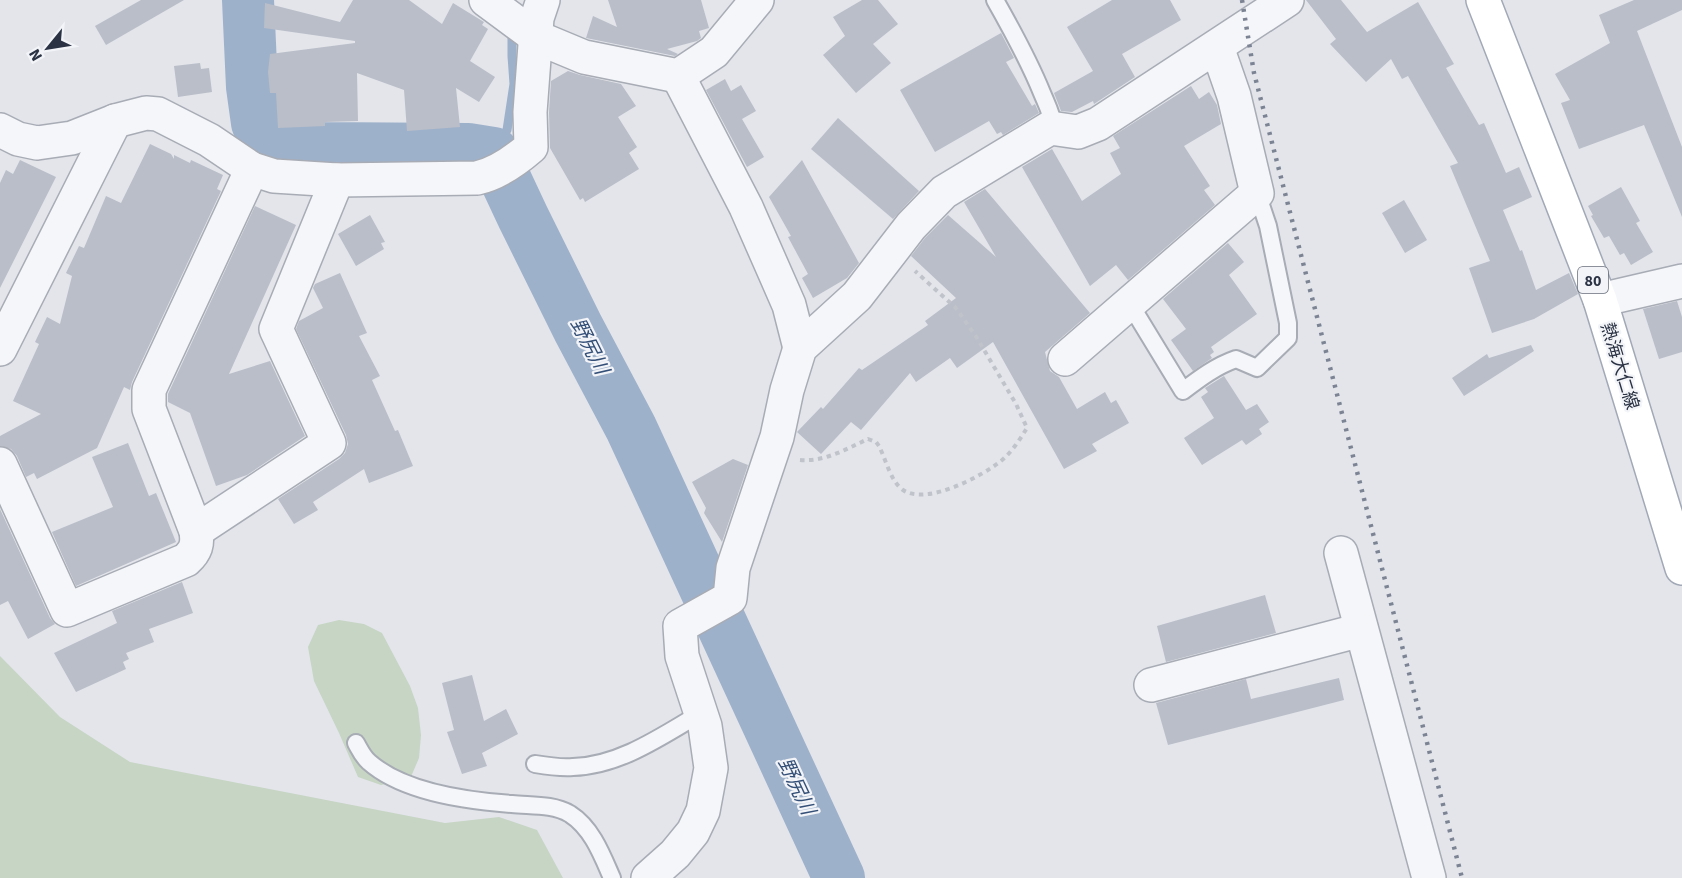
<svg xmlns="http://www.w3.org/2000/svg" width="1682" height="878" font-family="'Source Sans 3','Noto Sans JP',sans-serif">
	<style>
		.green { fill: #c7d5c4 }
		.lines { fill: none; stroke-linecap: round; stroke-linejoin: round }
		.stream { stroke: #9eb1ca; stroke-width: 9 }
		.river { stroke: #9eb1ca; stroke-width: 52 }
		.building { fill: #babec8 }
		.lane-casing { stroke: #a8acb5; stroke-width: 20 }
		.street-casing { stroke: #a8acb5; stroke-width: 36 }
		.primary-casing { stroke: #a2a9b6; stroke-width: 36 }
		.path { stroke: #c0c3ca; stroke-width: 4; stroke-dasharray: 4.5 4.5; stroke-linecap: butt }
		.lane { stroke: #f5f6f9; stroke-width: 16 }
		.street { stroke: #f5f6f9; stroke-width: 33 }
		.primary { stroke: #fff; stroke-width: 33 }
		.rail { stroke: #7c8494; stroke-width: 4.5; stroke-dasharray: 3 6; stroke-linecap: butt }
		.labels { text-anchor: middle; stroke-width: 4.5; stroke-linejoin: round; paint-order: stroke }
		.shield { fill: #f2f4f8; stroke: #666c79; stroke-width: 1.5 }
		.shield-label { font-size: 16px; font-weight: bold; fill: #2a3243 }
		.street-label { font-size: 18px; fill: #2a3243; stroke: #f2f4f8 }
		.water-label { font-size: 20px; font-style: italic; fill: #344f77; stroke: #f2f4f8 }
	</style>
	<rect width="100%" height="100%" fill="#e3e5eb"/>
	<!-- green -->
	<g class="green">
		<path d="M339 620 364 624 382 633 410 686 418 708 421 735 419 758 410 779 381 785 358 777 339 733 314 681 308 647 318 625Z"/>
		<path d="M0 656 60 717 130 762 445 823 499 817 537 830 563 878H0Z"/>
	</g>
	<g class="lines">
		<!-- stream -->
		<path class="stream" d="M493 153 507 130 514 84 512 56V28"/>
		<!-- river -->
		<path class="river" d="M248 0 252 87 257 123 263 136 281 146 315 148 468 149 493 153 523 217 578 328 631 428 839 878"/>
	</g>
	<!-- building -->
	<g class="building">
		<path d="M141 0H184L106 45 95 26Z"/>
		<path d="M353 0H409L442 24 453 3 484 22 482 25 488 29 470 61 495 77 479 102 456 88 460 127 407 131 404 90 357 73 358 121 325 122V126L278 128 276 93H270L268 72 270 54 355 43V41L264 28 265 3 340 22Z"/>
		<path d="M608 0H701L709 28 699 31 701 38 697 41 667 49 678 54 675 56 586 38 593 16 617 27Z"/>
		<path d="M862 0H878L898 24 873 44 891 63 856 93 823 55 845 36 833 17Z"/>
		<path d="M1112 0H1170L1181 20 1122 54 1135 77 1094 104 1093 101 1072 112 1061 111 1054 93 1093 71 1067 27Z"/>
		<path d="M1306 0H1341L1367 32 1418 2 1454 64 1446 68 1479 125 1484 123 1506 173 1519 167 1532 197 1503 210 1520 251 1522 250 1536 290 1569 273 1578 294 1534 319 1492 333 1469 268 1490 261 1450 166 1458 163 1408 76 1402 79 1391 59 1366 82 1330 44 1336 39Z"/>
		<path d="M1634 0H1682V10L1637 31 1682 147V217L1644 125 1579 149 1561 103 1570 100 1555 74 1610 43 1599 15Z"/>
		<path d="M1001 33 1014 58 1006 62 1032 106 1035 104 1039 113 1003 135 1001 132 997 134 989 121 935 152 900 90Z"/>
		<path d="M200 63 201 69 209 68 212 92 178 97 174 66Z"/>
		<path d="M568 71 580 75 621 84 636 106 618 117 637 147 629 153 639 169 585 202 583 198 580 200 550 148 549 112 551 81Z"/>
		<path d="M725 79 731 91 741 85 756 111 742 119 764 157 747 167 706 90Z"/>
		<path d="M1191 86 1199 99 1209 92 1217 105 1221 124 1184 146 1210 186 1204 190 1215 205 1128 280 1116 265 1090 286 1022 167 1052 149 1082 201 1121 174 1110 153 1120 148 1113 136Z"/>
		<path d="M838 118 919 191 893 219 811 149Z"/>
		<path d="M150 144 171 154 174 159V155L190 163 191 160 223 175 217 189 221 191 132 382 130 390 124 387 97 448 37 479 34 473 26 477 17 456 11 449 0 446V436L41 414 13 401 39 344 35 342 47 317 60 324 72 276 66 273 79 246 84 248 106 196 121 203Z"/>
		<path d="M20 160 56 177 0 288V183L6 170 13 174Z"/>
		<path d="M802 160 859 263 847 278 813 298 802 278 808 274 788 237 791 236 769 197Z"/>
		<path d="M1621 187 1640 221 1636 223 1653 252 1631 265 1624 253 1620 255 1609 236 1604 238 1591 216 1593 215 1588 206Z"/>
		<path d="M985 189 1090 313 1045 352 1050 371 1059 377 1077 409 1105 392 1111 403 1116 400 1129 423 1092 444 1097 451 1064 469 993 342 957 368 950 358 916 382 910 373 861 430 851 422 821 454 797 432 821 407 823 409 859 368 862 370 928 325 925 321 956 298 911 256 925 238 948 215 996 257 964 202Z"/>
		<path d="M1404 200 1427 240 1405 253 1382 213Z"/>
		<path d="M255 206 296 225 229 374 270 361 305 436 247 475 216 486 190 413 168 402V394Z"/>
		<path d="M370 215 385 242 381 243 384 249 356 266 338 234Z"/>
		<path d="M1228 243 1244 262 1229 275 1257 314 1211 347 1214 352 1210 355 1212 358 1193 371 1171 340 1186 329 1163 299Z"/>
		<path d="M340 273 367 333 359 336 380 376 372 380 395 431 398 430 413 466 369 483 364 469 313 502 318 510 294 524 278 499 339 459 345 453 348 444 346 435 296 329 299 321 323 308 313 288 315 284Z"/>
		<path d="M1677 301 1682 317V352L1659 359 1643 309Z"/>
		<path d="M1531 345 1534 351 1464 396 1452 378 1487 354 1489 358Z"/>
		<path d="M1224 376 1246 410 1257 404 1269 422 1259 429 1262 434 1246 445 1242 440 1202 465 1184 438 1214 418 1201 397 1208 392 1205 388Z"/>
		<path d="M128 443 149 496 156 493 176 542 76 586 52 532 113 507 92 457Z"/>
		<path d="M733 459 748 465 722 542 704 513 706 508 692 482Z"/>
		<path d="M0 509 50 618 55 624 28 639 8 601 0 605Z"/>
		<path d="M182 582 193 613 149 629 154 642 126 653 129 659 123 662 126 669 76 692 54 653 117 623 112 611Z"/>
		<path d="M1265 595 1276 633 1166 662 1157 626Z"/>
		<path d="M472 675 484 721 506 709 518 734 482 753 487 766 462 774 447 732 454 730 442 683Z"/>
		<path d="M1339 678 1344 700 1168 745 1156 703 1246 679 1251 699Z"/>
	</g>
	<g class="lines">
		<!-- lane casing -->
		<g class="lane-casing">
			<g id="lane">
				<path d="M995 0C1012 30 1029 61 1042 93 1047 105 1053 116 1054 129"/>
				<path d="M1130 304 1183 391C1200 378 1216 366 1236 359L1257 368 1288 338V323L1268 226 1257 193"/>
				<path d="M356 743C360 750 363 757 369 762 403 792 468 801 512 804 531 806 553 804 570 814 592 828 602 855 612 878"/>
				<path d="M535 764C547 766 560 768 573 767 619 766 662 736 701 713"/>
			</g>
		</g>
		<!-- street casing -->
		<g class="street-casing">
			<g id="street">
				<path d="M486 0 536 37 584 57 678 76 714 52 757 0"/>
				<path d="M678 76 746 207 789 305 800 348"/>
				<path d="M0 130 18 139 37 143 72 138 115 121 146 113 158 114 209 140 252 169 274 176 337 180 477 178C496 174 516 160 531 147L530 112 537 18 543 0"/>
				<path d="M1600 300 1682 281"/>
				<path d="M0 349 115 121"/>
				<path d="M1065 359 1257 193 1234 96 1217 47"/>
				<path d="M0 464 67 610 186 560C196 551 198 544 196 531L149 409V390L252 169"/>
				<path d="M196 531 329 443 276 329 337 180"/>
				<path d="M1341 553 1429 878"/>
				<path d="M1151 685 1361 630"/>
				<path d="M648 878 675 854 693 832 703 811 711 768 705 726 682 656 680 626 730 598 733 568 777 437 787 390 800 348 857 296 911 226 944 192 1050 128 1078 132 1098 124 1287 0"/>
			</g>
		</g>
		<!-- primary casing -->
		<g class="primary-casing">
			<path id="primary" d="M1483 0 1600 300 1682 568"/>
		</g>
		<!-- path -->
		<path class="path" d="M800 460C825 462 846 449 868 439L876 442 879 446C886 460 891 482 903 490 927 506 982 476 1001 461 1012 452 1020 439 1027 428L1016 404 977 338 956 308 915 271"/>
		<!-- lane -->
		<use href="#lane" class="lane"/>
		<!-- street -->
		<use href="#street" class="street"/>
		<!-- primary -->
		<use href="#primary" class="primary"/>
		<!-- rail -->
		<path class="rail" d="M1242 0 1254 73 1462 878"/>
	</g>
	<g class="labels">
		<!-- shield labels -->
		<rect class="shield" x="1578" y="267" width="30" height="26" rx="4.5"/>
		<g class="shield-label">
			<text x="1593" y="286">80</text>
		</g>
		<!-- street labels -->
		<g class="street-label">
			<text transform="translate(1620 366) rotate(73)" y="6">熱海大仁線</text>
		</g>
		<!-- water labels -->
		<g class="water-label">
			<text transform="translate(590 346) rotate(63)" y="7">野尻川</text>
			<text transform="translate(797 786) rotate(65)" y="7">野尻川</text>
		</g>
	</g>
	<!-- north arrow -->
	<g transform="translate(48 48) rotate(240)" stroke="#f2f4f8" stroke-width="4.5" paint-order="stroke">
	<path d="M0-4.5L10 22L0 15L-10 22Z" fill="#2a3243"/>
	<text y="-9" font-size="16" font-weight="bold" text-anchor="middle" fill="#2a3243">N</text>
	</g>
</svg>
